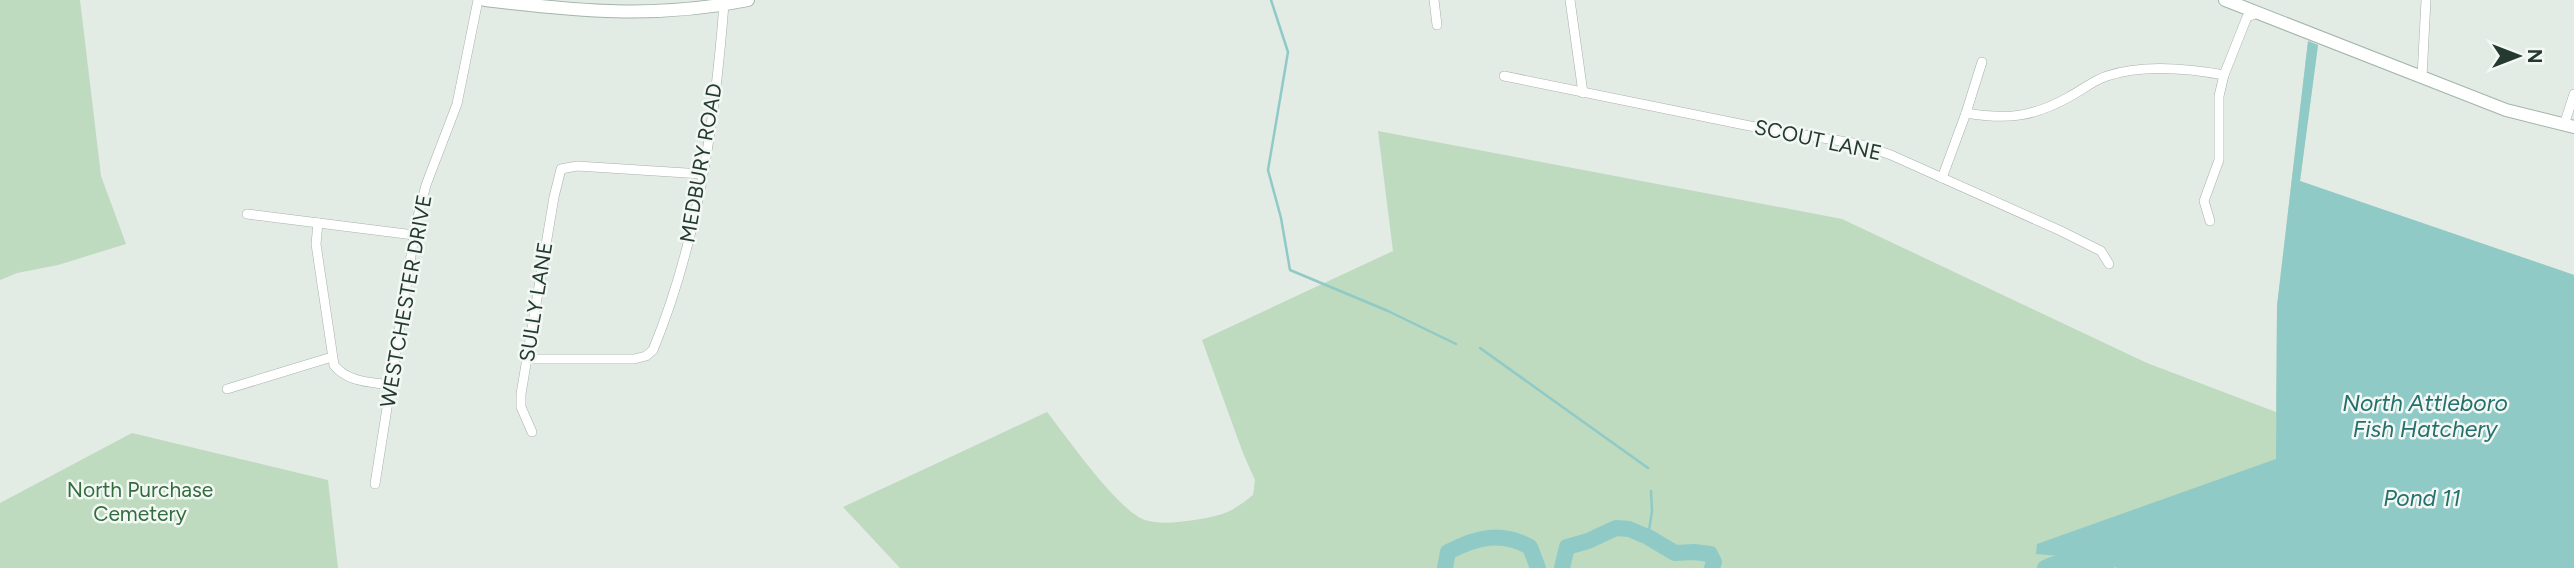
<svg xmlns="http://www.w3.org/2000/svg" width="2574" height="568" font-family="Figtree,sans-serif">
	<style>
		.green { fill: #bedabf }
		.water { fill: #90cac7 }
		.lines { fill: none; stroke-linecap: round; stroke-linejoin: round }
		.stream { stroke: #90cac7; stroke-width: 2.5 }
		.river { stroke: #90cac7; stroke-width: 16 }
		.minor-casing { stroke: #a6b2ab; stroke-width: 10 }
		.secondary-casing { stroke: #a2b5ab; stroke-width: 14 }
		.minor { stroke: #fff; stroke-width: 9 }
		.secondary { stroke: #fff; stroke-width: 12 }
		.labels { text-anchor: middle; stroke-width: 5; stroke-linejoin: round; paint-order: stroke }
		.street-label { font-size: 21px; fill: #243a30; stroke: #f3f8f4 }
		.park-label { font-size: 21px; fill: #336d3d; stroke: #f3f8f4 }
		.water-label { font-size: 23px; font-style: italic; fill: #25706d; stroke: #f3f8f4 }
	</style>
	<rect width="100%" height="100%" fill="#e3ebe5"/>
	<!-- green -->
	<g class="green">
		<path d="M0 0H80L101 176 126 244 58 265 17 273 0 280Z"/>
		<path d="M2308 41 2318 45 2300 181 2574 275 2346 568H900L843 507 1047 412C1066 436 1118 511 1145 520 1160 525 1179 522 1194 520 1221 516 1231 513 1253 495L1255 480 1243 453 1202 340 1393 251 1378 131 1842 219 2147 363 2276 412 2277 306Z"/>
		<path d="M132 433 328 480 338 568H0V503Z"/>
	</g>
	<!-- water -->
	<path class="water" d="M2308 41 2318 45 2300 181 2574 275V568H2118L2071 557 2036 554 2037 544 2276 459 2277 306Z"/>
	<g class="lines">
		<!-- stream -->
		<g class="stream">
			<path d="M1271 0 1288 52 1268 170 1281 218 1290 270 1388 311 1456 344"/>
			<path d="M1480 348 1648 468"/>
			<path d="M1648 537 1652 511 1651 491"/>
		</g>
		<!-- river -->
		<g class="river">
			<path d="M1445 568 1448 552C1477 537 1501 531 1530 547L1538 568"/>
			<path d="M1562 568 1567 547 1588 541 1616 528 1629 529 1648 537 1675 553 1694 552 1710 554 1714 562 1712 568"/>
			<path d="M2045 568C2062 559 2090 558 2106 568"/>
		</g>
		<!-- minor casing -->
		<g class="minor-casing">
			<g id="minor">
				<path d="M1434 0 1437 25"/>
				<path d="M1570 0 1583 93"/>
				<path d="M1504 76 1750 126 1859 144 1891 155 2061 231 2101 251 2109 264"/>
				<path d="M2422 77 2426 0"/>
				<path d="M1966 113C2007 120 2033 117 2069 97 2082 90 2094 80 2107 76 2143 64 2186 68 2224 75"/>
				<path d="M2564 125 2574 94"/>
				<path d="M1942 178 1966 113 1982 62"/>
				<path d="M247 214 414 235"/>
				<path d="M2210 221 2204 201 2219 160V96L2224 75 2247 17 2257 13"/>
				<path d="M318 223 316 244 334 365C347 382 369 382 390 385"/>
				<path d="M527 359H634L646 356 653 350C698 241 715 121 724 4"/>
				<path d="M227 389 332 357"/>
				<path d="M532 432 521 407V394L554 197 561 169 577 166 702 174"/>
				<path d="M375 484 416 224 426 185 457 104 478 0"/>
			</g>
		</g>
		<!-- secondary casing -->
		<g class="secondary-casing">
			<g id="secondary">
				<path d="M485 0C578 11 655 19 748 0"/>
				<path d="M2225 0 2506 110 2574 127"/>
			</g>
		</g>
		<!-- minor -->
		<use href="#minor" class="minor"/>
		<!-- secondary -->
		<use href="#secondary" class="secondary"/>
	</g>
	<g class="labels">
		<!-- street labels -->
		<g class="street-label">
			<text transform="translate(1818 140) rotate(12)" y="7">SCOUT LANE</text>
			<text transform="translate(701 163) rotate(-80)" y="7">MEDBURY ROAD</text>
			<text transform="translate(406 301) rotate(-80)" y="7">WESTCHESTER DRIVE</text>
			<text transform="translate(536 302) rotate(-81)" y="7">SULLY LANE</text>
		</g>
		<!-- park labels -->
		<g class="park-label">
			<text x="140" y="497">North Purchase<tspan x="140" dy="24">Cemetery</tspan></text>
		</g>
		<!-- water labels -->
		<g class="water-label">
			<text x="2425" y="411">North Attleboro<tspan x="2425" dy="26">Fish Hatchery</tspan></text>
			<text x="2422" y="506">Pond 11</text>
		</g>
	</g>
	<!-- north arrow -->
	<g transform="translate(2518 56) rotate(90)" stroke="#f3f8f4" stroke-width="5" paint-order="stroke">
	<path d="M0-5L12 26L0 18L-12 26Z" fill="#243a30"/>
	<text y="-10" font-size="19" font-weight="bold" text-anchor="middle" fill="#243a30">N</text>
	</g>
</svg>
